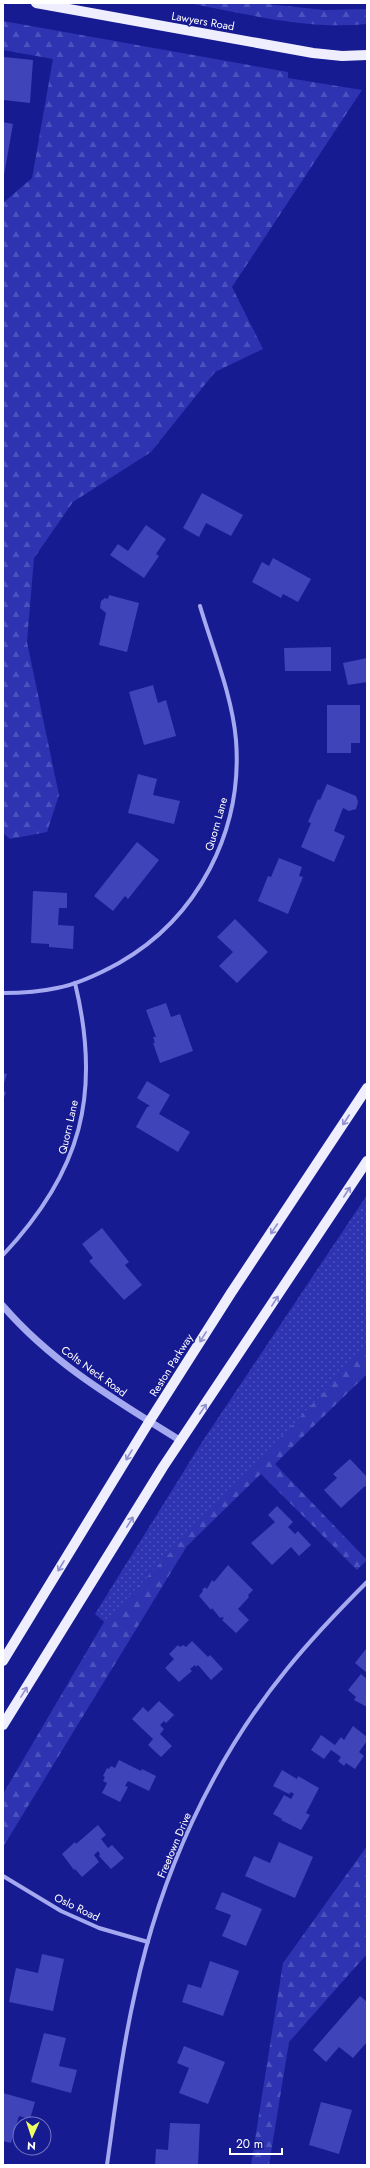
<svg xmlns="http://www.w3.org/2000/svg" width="370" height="2168" font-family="Jost,sans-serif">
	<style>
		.grass { fill: url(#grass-dots) }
		.forest { fill: url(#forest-firs) }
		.building { fill: #3f44b9 }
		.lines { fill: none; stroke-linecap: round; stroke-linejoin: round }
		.minor { stroke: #a5a9f0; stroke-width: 4 }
		.tertiary { stroke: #a5a9f0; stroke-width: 7 }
		.primary { stroke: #efeeff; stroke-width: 10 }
		.oneway { stroke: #8e8fce }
		.labels { text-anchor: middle; stroke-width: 3; stroke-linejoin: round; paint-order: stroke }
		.street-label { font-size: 11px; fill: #fff; stroke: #171b92 }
	</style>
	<defs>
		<pattern id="grass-dots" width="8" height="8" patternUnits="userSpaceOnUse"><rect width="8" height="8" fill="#2d33b1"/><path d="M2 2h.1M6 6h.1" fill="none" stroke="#4c52bd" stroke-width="1.8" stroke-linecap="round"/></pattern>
		<pattern id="forest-firs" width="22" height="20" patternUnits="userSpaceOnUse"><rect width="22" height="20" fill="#2d33b1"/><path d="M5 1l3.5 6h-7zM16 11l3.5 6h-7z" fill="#4c52bd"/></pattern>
	</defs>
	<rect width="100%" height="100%" fill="#171b92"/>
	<!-- grass -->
	<path class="grass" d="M367 1195V1350L179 1545 114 1630 95 1614 202 1442Z"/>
	<!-- forest -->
	<g class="forest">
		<path d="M188 3H257L324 10 367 9V24C307 30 247 14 188 3Z"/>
		<path d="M3 21 288 72V78L362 90 232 287 263 349 215 372 151 452 73 502 34 558 27 642 59 795 47 832 10 839 3 833V203L32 178 53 59 3 50Z"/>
		<path d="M367 1347V1374L275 1464 367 1560 357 1570 261 1474 187 1546 3 1847V1794L104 1622Z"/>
		<path d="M367 1846V1954L289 2042 269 2165H251L283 1963Z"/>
	</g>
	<!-- building -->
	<g class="building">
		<path d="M4 57 33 60 30 103 3 100Z"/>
		<path d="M3 122 13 124 4 175H3Z"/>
		<path d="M202 493 243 515 231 536 206 523 199 537 183 528Z"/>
		<path d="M146 525 166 539 156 554 159 556 144 578 110 555 118 544 128 551Z"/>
		<path d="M273 558 311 579 298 602 283 594 281 598 252 582 262 562 269 566Z"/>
		<path d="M109 595 139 603 127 652 99 645 106 613 100 608 101 601 105 598 108 599Z"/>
		<path d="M331 647V671H285L284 648Z"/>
		<path d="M367 658V682L348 685 343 663Z"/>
		<path d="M153 685 158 703 166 700 176 736 144 745 129 692Z"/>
		<path d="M327 705H360V743H351V753H327Z"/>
		<path d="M138 774 157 779 153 795 180 801 174 824 128 813Z"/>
		<path d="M327 784 356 796 358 802 356 809 349 811 343 808 334 831 345 836 334 862 301 847 311 823 308 822 318 799 320 800Z"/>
		<path d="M137 842 159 860 128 899 125 896 113 911 94 896Z"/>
		<path d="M279 858 302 867 299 876 303 877 288 914 258 901 268 876 271 877Z"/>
		<path d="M33 891 67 893V908H59L58 925 74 926 73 949 49 947V944L31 943Z"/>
		<path d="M235 919 268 952 237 983 219 966 233 952 217 937Z"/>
		<path d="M166 1003 171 1017 180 1014 193 1051 160 1063 153 1043H155L153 1037H156L146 1010Z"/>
		<path d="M3 1073 7 1074 3 1086Z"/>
		<path d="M147 1081 170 1095 159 1114 190 1132 178 1152 136 1127 147 1107 150 1106 137 1098Z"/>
		<path d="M3 1091 6 1092 3 1101Z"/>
		<path d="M102 1228 129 1262 125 1265 142 1285 124 1300 89 1261 93 1258 82 1244Z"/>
		<path d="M350 1459 367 1477V1488L365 1486 341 1508 324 1490 337 1478 333 1474Z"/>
		<path d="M277 1506 293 1522 288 1527 295 1534 298 1531 311 1545 299 1556 291 1547 272 1565 251 1543 275 1522 268 1515Z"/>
		<path d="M228 1565 253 1590 248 1595 249 1597 238 1609 249 1620 236 1633 222 1620 224 1618 222 1617 220 1618 212 1608 211 1610 199 1596 203 1591 202 1590 205 1587 207 1589 212 1580 214 1582Z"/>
		<path d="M192 1641 208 1657 210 1655 223 1669 211 1680 198 1665 196 1667 195 1665 190 1669 192 1671 179 1682 165 1668 174 1659 169 1654 178 1645 180 1647 183 1645 186 1647Z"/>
		<path d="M366 1649 367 1651V1673L355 1663Z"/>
		<path d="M361 1674 367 1679V1707L354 1700 356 1697 348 1690Z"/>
		<path d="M159 1701 174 1715 166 1723 164 1721 160 1725 164 1729 160 1734 172 1746 161 1757 148 1745 153 1739 132 1719 143 1707 148 1712Z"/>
		<path d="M353 1726 367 1737V1741L359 1752 364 1756 355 1769 346 1763 344 1766 338 1761 341 1757 331 1750 324 1759 311 1750 321 1735 335 1745 341 1737 344 1740Z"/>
		<path d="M119 1760 141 1771 142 1769 156 1776 149 1791 128 1781 125 1786 128 1787 120 1802 102 1793 107 1783 103 1781 105 1777 103 1776 107 1768 109 1769 111 1766 115 1768Z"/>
		<path d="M282 1770 297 1779 298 1776 319 1788 306 1813 310 1815 301 1830 281 1820 282 1819 273 1814 284 1795 291 1799 294 1794 291 1792 289 1794 273 1786Z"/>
		<path d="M98 1825 106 1835 101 1839 108 1848 112 1845 124 1858 111 1869 99 1856 100 1854 98 1851 94 1855 99 1862 82 1877 75 1869 74 1870 62 1854 75 1842 76 1844Z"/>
		<path d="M279 1842 313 1857 295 1898 245 1876 254 1856 270 1863Z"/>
		<path d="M222 1892 262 1909 246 1946 222 1936 231 1915 215 1909Z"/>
		<path d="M42 1954 64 1959 53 2011 9 2002 16 1968 38 1973Z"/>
		<path d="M210 1961 239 1971 223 2016 182 2002 188 1984 201 1988Z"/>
		<path d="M360 1996 367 2002V2042L353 2058 339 2047 326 2062 313 2050Z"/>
		<path d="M44 2033 66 2038 59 2066 77 2070 71 2093 31 2082Z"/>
		<path d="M184 2046 225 2062 208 2104 179 2093 189 2068 177 2063Z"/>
		<path d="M3 2093 35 2102 30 2119 19 2116 11 2143 3 2141Z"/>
		<path d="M321 2102 352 2110 339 2154 309 2145Z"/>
		<path d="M170 2123 200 2124 198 2165H155L156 2149 168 2150Z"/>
	</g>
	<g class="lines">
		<!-- minor -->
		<g class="minor">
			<path d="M3 993C21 993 39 992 57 988 79 984 99 974 119 963 198 918 243 831 236 740 232 695 213 650 200 606"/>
			<path d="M3 1255C81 1172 102 1094 75 983"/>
			<path d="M3 1876 61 1911 99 1928 148 1942"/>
			<path d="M107 2165C115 2108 122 2050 135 1993 160 1877 211 1762 287 1669 312 1638 339 1610 367 1582"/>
		</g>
		<!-- tertiary -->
		<path class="tertiary" d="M3 1306C53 1364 117 1401 181 1441"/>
		<!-- primary -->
		<g class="primary">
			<path d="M36 3 313 53 342 56 367 55"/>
			<path d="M3 1661 149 1422 231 1293 367 1088"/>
			<path d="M3 1725 163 1467 367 1161"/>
		</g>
	</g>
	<!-- one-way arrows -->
	<defs><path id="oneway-shaft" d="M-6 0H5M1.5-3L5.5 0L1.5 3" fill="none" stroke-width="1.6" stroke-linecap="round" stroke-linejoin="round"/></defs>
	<g class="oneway">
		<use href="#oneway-shaft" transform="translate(346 1120) rotate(123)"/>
		<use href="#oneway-shaft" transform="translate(347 1192) rotate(-57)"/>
		<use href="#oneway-shaft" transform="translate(274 1229) rotate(124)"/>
		<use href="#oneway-shaft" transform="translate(275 1301) rotate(-57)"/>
		<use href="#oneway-shaft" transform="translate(203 1337) rotate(122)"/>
		<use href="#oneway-shaft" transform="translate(203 1409) rotate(-56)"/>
		<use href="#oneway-shaft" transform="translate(129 1455) rotate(121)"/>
		<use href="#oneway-shaft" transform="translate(130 1522) rotate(-58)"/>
		<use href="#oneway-shaft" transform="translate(61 1566) rotate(121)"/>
		<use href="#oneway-shaft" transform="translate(24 1692) rotate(-58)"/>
	</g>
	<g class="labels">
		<!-- street labels -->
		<g class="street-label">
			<text transform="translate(203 21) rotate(10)" y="4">Lawyers Road</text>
			<text transform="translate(216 824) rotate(-74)" y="4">Quorn Lane</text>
			<text transform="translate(68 1127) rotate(-77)" y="4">Quorn Lane</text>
			<text transform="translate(171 1365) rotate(-58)" y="4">Reston Parkway</text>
			<text transform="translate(94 1371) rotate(36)" y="4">Colts Neck Road</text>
			<text transform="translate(174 1845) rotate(-67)" y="4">Freetown Drive</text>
			<text transform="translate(77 1907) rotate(26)" y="4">Oslo Road</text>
		</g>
	</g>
	<!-- border -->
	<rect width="370" height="2168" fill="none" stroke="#ffffff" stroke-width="8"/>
	<!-- north arrow -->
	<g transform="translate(32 2136) rotate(183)"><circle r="19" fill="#171b92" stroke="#7476be"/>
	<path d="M0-3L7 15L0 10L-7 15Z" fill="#eeff64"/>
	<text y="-6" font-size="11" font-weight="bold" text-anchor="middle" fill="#ffffff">N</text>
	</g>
	<!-- scale -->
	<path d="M230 2148v6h52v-6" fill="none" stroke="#ffffff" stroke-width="2"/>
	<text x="236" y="2148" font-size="12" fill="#ffffff" stroke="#171b92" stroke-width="3" paint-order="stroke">20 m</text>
</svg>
